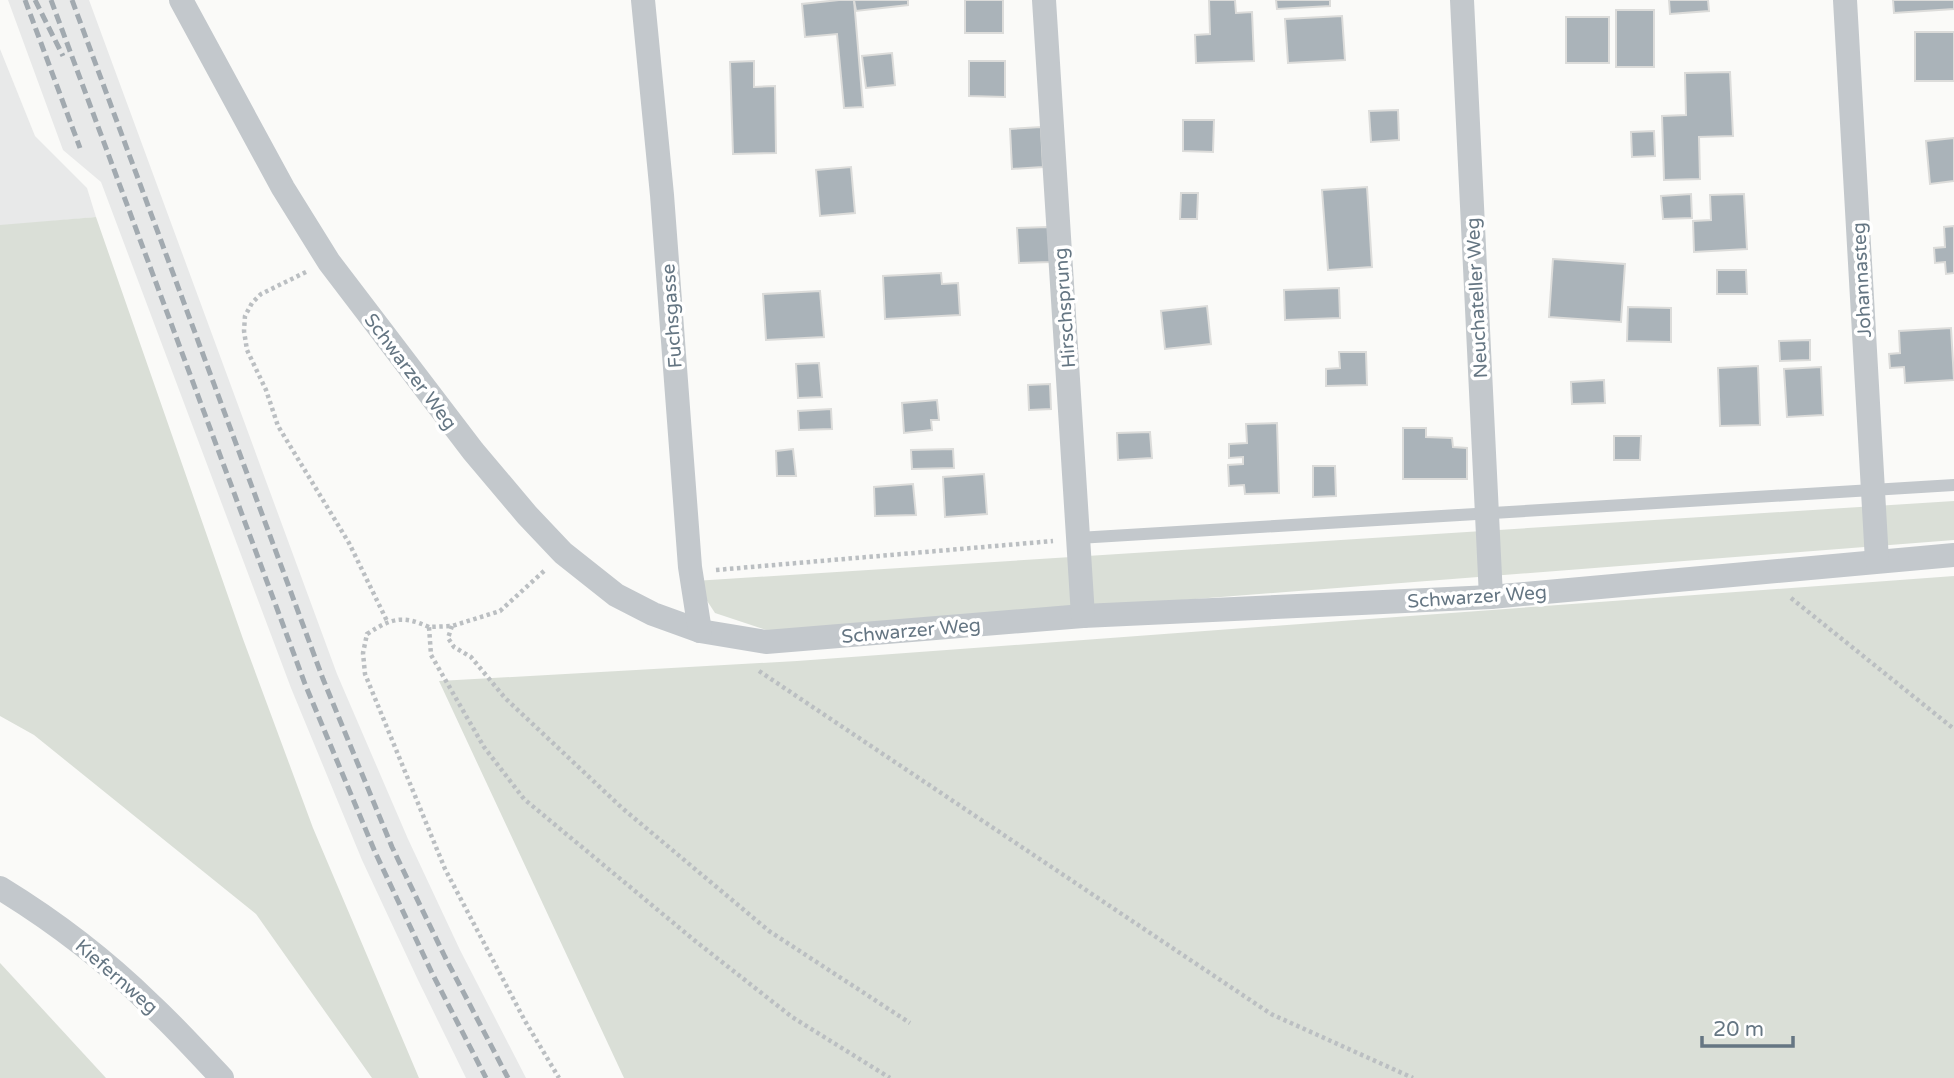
<svg xmlns="http://www.w3.org/2000/svg" width="1954" height="1078" font-family="'Varela Round',sans-serif">
	<style>
		.built { fill: #e8e9e9 }
		.green { fill: #dadfd7 }
		.building { fill: #aab3b9; stroke: #dcdcda; stroke-width: 2 }
		.lines { fill: none; stroke-linecap: round; stroke-linejoin: round }
		.path { stroke: #bbbfc2; stroke-width: 4.5; stroke-dasharray: 3.5 3.5; stroke-linecap: butt }
		.service { stroke: #c3c8cc; stroke-width: 12 }
		.minor { stroke: #c3c8cc; stroke-width: 24 }
		.rail { stroke: #a2aab0; stroke-width: 5; stroke-dasharray: 10 5; stroke-linecap: butt }
		.labels { text-anchor: middle; stroke-width: 7; stroke-linejoin: round; paint-order: stroke }
		.street-label { font-size: 19px; fill: #657683; stroke: #fff }
	</style>
	<rect width="100%" height="100%" fill="#fafaf8"/>
	<!-- built -->
	<g class="built">
		<path d="M8 0H89L337 674 408 839 460 950 526 1078H466L418 980 362 860 291 688 101 182 63 150Z"/>
		<path d="M0 49 35 136 87 188 96 217 0 226Z"/>
	</g>
	<!-- green -->
	<g class="green">
		<path d="M96 217 243 639 313 828 419 1078H372L256 914 34 735 0 716V225Z"/>
		<path d="M1954 501V540L772 632 715 613 694 581Z"/>
		<path d="M1954 576V1078H624L439 681 797 661Z"/>
		<path d="M0 963 1 964 106 1078H0Z"/>
	</g>
	<!-- building -->
	<g class="building">
		<path d="M839 0H854L863 107 844 108 837 34 805 37 802 4Z"/>
		<path d="M854 0H908V5L856 11Z"/>
		<rect x="965" y="0" width="38" height="33"/>
		<path d="M1209 0H1235L1236 13 1252 12 1254 61 1196 63 1195 35 1210 34Z"/>
		<path d="M1276 0H1330V6L1277 9Z"/>
		<path d="M1669 0H1708L1709 11 1670 14Z"/>
		<path d="M1893 0H1954V9L1894 13Z"/>
		<rect x="1616" y="10" width="38" height="57"/>
		<path d="M1342 16 1345 60 1288 63 1285 19Z"/>
		<rect x="1566" y="17" width="43" height="46"/>
		<rect x="1915" y="32" width="39" height="49"/>
		<path d="M892 53 895 85 866 88 862 56Z"/>
		<path d="M754 61V87L775 86 776 153 733 154 730 62Z"/>
		<path d="M969 61H1005V97L969 96Z"/>
		<path d="M1730 72 1733 136 1699 137 1700 179 1664 180 1662 116 1686 115 1685 73Z"/>
		<path d="M1398 110 1399 140 1371 142 1369 111Z"/>
		<path d="M1183 120H1214L1213 152 1183 151Z"/>
		<path d="M1041 127 1043 167 1012 169 1010 129Z"/>
		<path d="M1654 131 1655 156 1632 157 1631 132Z"/>
		<path d="M1954 138V181L1930 184 1926 141Z"/>
		<path d="M851 167 855 213 820 216 816 170Z"/>
		<path d="M1367 187 1372 267 1328 270 1322 190Z"/>
		<path d="M1181 193H1198L1197 219H1180Z"/>
		<path d="M1691 194 1692 218 1663 219 1661 196Z"/>
		<path d="M1744 194 1747 249 1694 252 1693 221 1711 220 1710 195Z"/>
		<path d="M1954 226V273L1946 274 1945 262 1935 263 1934 248 1945 247 1944 227Z"/>
		<path d="M1048 227 1050 262 1019 263 1017 228Z"/>
		<path d="M1553 259 1625 264 1621 322 1549 317Z"/>
		<path d="M1717 270H1746L1747 294H1717Z"/>
		<path d="M941 273 942 284 958 283 960 315 885 319 883 276Z"/>
		<path d="M1339 288 1340 318 1285 320 1284 290Z"/>
		<path d="M820 291 824 337 766 340 763 294Z"/>
		<path d="M1207 306 1211 344 1165 349 1161 311Z"/>
		<path d="M1628 307 1671 308V342L1627 341Z"/>
		<path d="M1951 328 1954 380 1905 383 1904 367 1890 368 1889 354 1900 353 1899 331Z"/>
		<path d="M1810 340V360L1780 361 1779 341Z"/>
		<path d="M1339 352H1366L1367 385 1326 386V369L1340 368Z"/>
		<path d="M819 363 822 397 798 398 796 364Z"/>
		<path d="M1758 366 1760 425 1720 426 1718 368Z"/>
		<path d="M1821 367 1823 415 1787 417 1784 369Z"/>
		<path d="M1604 380 1605 403 1572 404 1571 382Z"/>
		<path d="M1050 384 1051 409 1029 410 1028 385Z"/>
		<path d="M937 400 939 420H931L932 430 904 433 902 403Z"/>
		<path d="M831 409 832 429 799 430 798 411Z"/>
		<path d="M1277 423 1279 493 1245 494 1244 485 1229 486 1228 465 1243 464V457L1229 458V444L1247 443 1246 424Z"/>
		<path d="M1403 428H1426V437L1452 438 1453 447 1467 448V479H1403Z"/>
		<path d="M1150 432 1152 458 1118 460 1117 433Z"/>
		<path d="M1614 436H1641L1640 460H1614Z"/>
		<path d="M793 449 796 476H777L776 451Z"/>
		<path d="M953 449 954 468 912 469 911 450Z"/>
		<path d="M1313 466H1335L1336 496 1313 497Z"/>
		<path d="M984 474 987 514 945 517 943 477Z"/>
		<path d="M913 484 916 515 875 516 874 487Z"/>
	</g>
	<g class="lines">
		<!-- path -->
		<g class="path">
			<path d="M306 272 261 294 252 303 245 316 244 331 247 350 266 390 278 426 349 543 387 621"/>
			<path d="M716 570 1053 541"/>
			<path d="M544 571 500 611 452 626 429 627 431 655 484 747 524 799 694 940 792 1017 890 1078"/>
			<path d="M1791 598 1954 729"/>
			<path d="M452 626 448 638 454 647 471 657 505 698 621 807 769 931 910 1023"/>
			<path d="M429 627C402 615 392 618 367 634L363 653 365 674 445 869 525 1021 559 1078"/>
			<path d="M759 671 1271 1014 1413 1078"/>
		</g>
		<!-- service -->
		<path class="service" d="M1078 538 1954 485"/>
		<!-- minor -->
		<g class="minor">
			<path d="M181 0 283 188 329 262 473 451 527 515 563 553 616 595 653 614 700 631 766 642 1083 616 1491 597 1954 555"/>
			<path d="M643 0 662 195 690 567 700 631"/>
			<path d="M1044 0 1083 616"/>
			<path d="M1462 0 1491 597"/>
			<path d="M1845 0 1877 561"/>
			<path d="M0 888C54 921 105 960 150 1004 175 1027 198 1053 222 1078"/>
		</g>
		<!-- rail -->
		<g class="rail">
			<path d="M25 0 80 148"/>
			<path d="M35 0 63 56"/>
			<path d="M51 0 305 684 375 852 432 973 486 1078"/>
			<path d="M72 0 323 679 392 847 445 957 508 1078"/>
		</g>
	</g>
	<g class="labels">
		<!-- street labels -->
		<g class="street-label">
			<text transform="translate(1861 280) rotate(-93)" y="7">Johannasteg</text>
			<text transform="translate(1476 298) rotate(-93)" y="7">Neuchateller Weg</text>
			<text transform="translate(1064 308) rotate(-94)" y="7">Hirschsprung</text>
			<text transform="translate(671 316) rotate(-94)" y="7">Fuchsgasse</text>
			<text transform="translate(411 371) rotate(53)" y="7">Schwarzer Weg</text>
			<text transform="translate(1477 596) rotate(-4)" y="7">Schwarzer Weg</text>
			<text transform="translate(911 630) rotate(-5)" y="7">Schwarzer Weg</text>
			<text transform="translate(117 976) rotate(41)" y="7">Kiefernweg</text>
		</g>
	</g>
	<!-- scale -->
	<path d="M1702 1036v10h91v-10" fill="none" stroke="#657683" stroke-width="3.5"/>
	<text x="1713" y="1036" font-size="21" fill="#657683" stroke="#ffffff" stroke-width="5" paint-order="stroke">20 m</text>
</svg>
